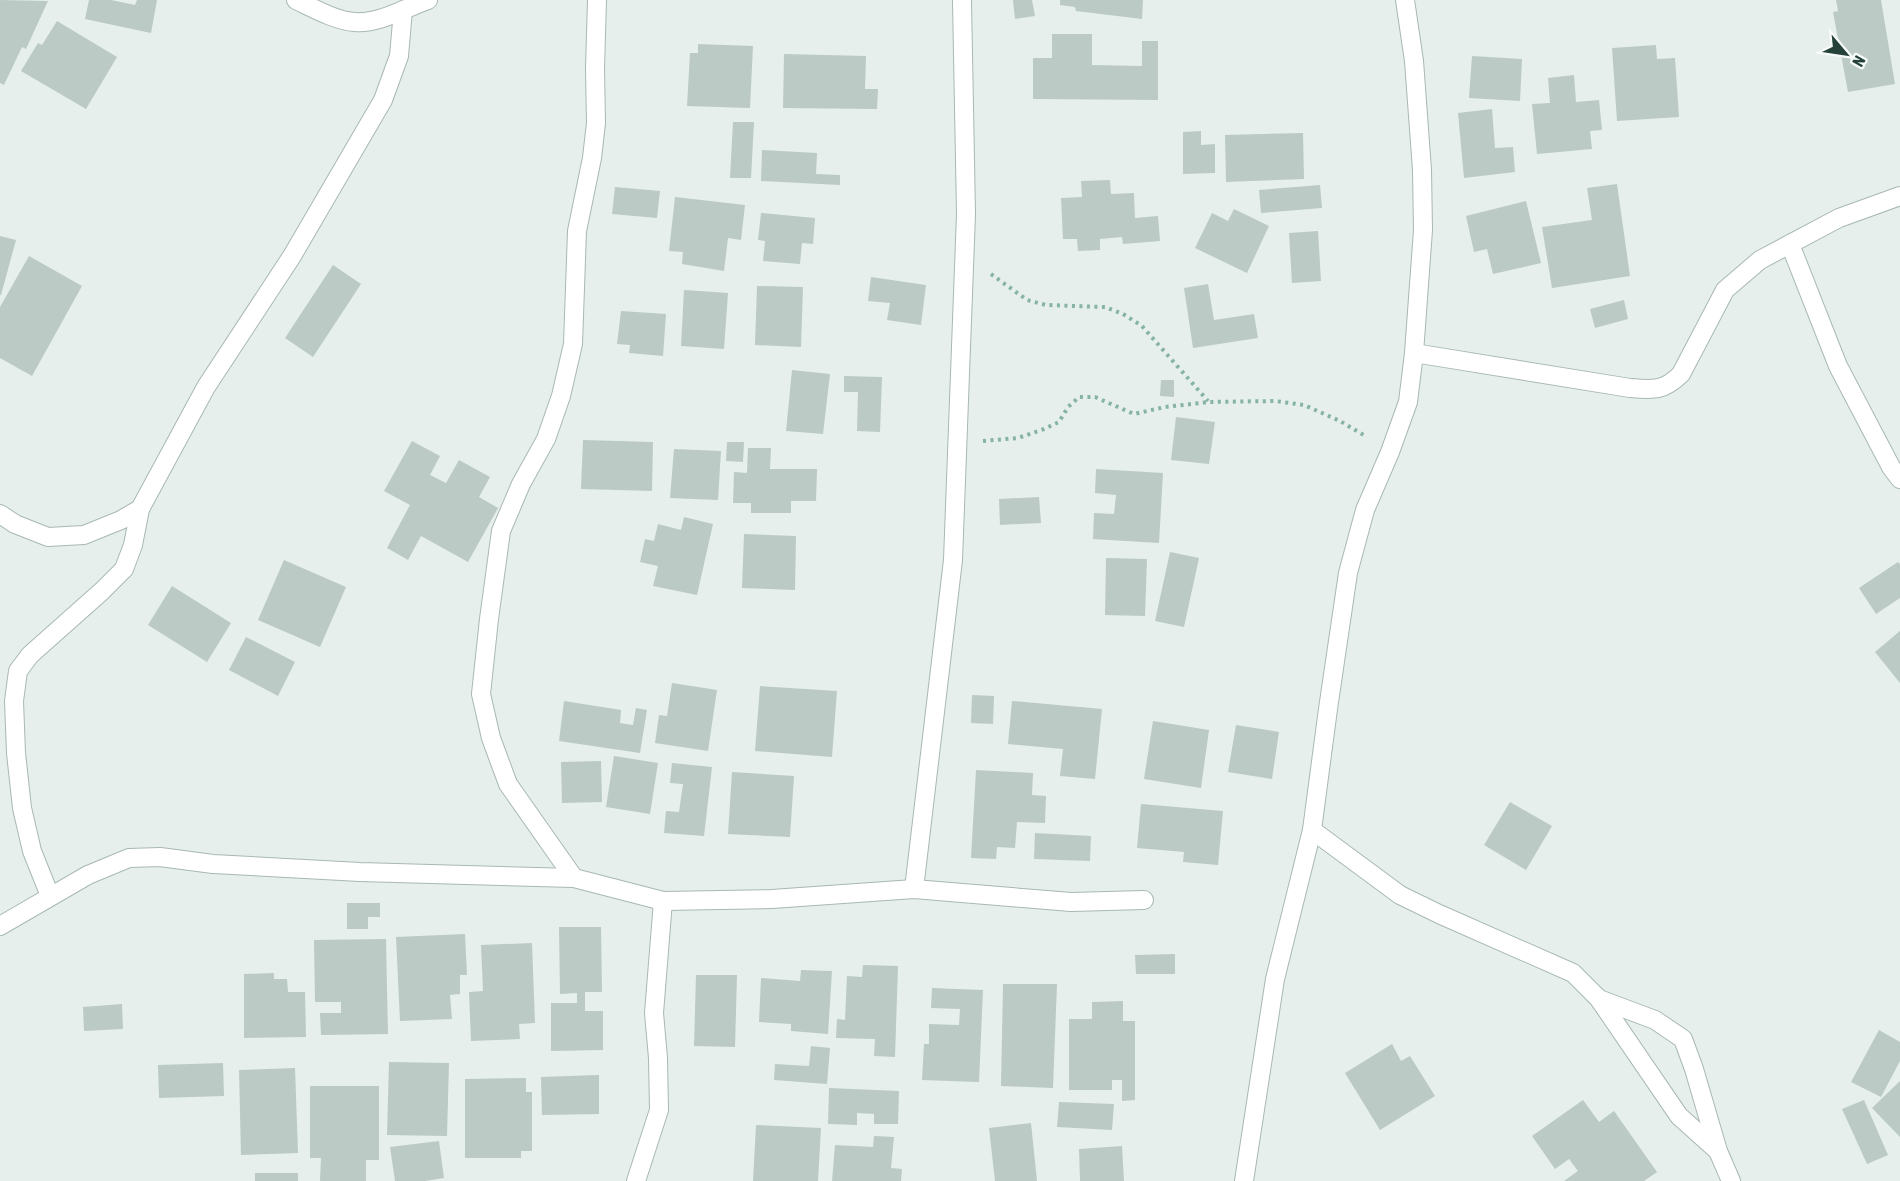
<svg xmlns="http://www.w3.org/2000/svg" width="1900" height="1181" font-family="'Asap Condensed',sans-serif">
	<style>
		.building { fill: #bbcac4 }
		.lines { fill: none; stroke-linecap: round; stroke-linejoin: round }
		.minor-casing { stroke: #a8b8b2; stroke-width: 20 }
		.path { stroke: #86b3a5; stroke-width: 4; stroke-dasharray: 3 4.5; stroke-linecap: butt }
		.minor { stroke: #fff; stroke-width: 18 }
	</style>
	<rect width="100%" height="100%" fill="#e6efeb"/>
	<!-- building -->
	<g class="building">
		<path d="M0 0 48 1 26 49 22 47 4 85 0 83Z"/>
		<path d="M89 0H111L135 5 137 0H157L151 33 85 19Z"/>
		<path d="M1013 0H1032L1035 16 1015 19Z"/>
		<path d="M1060 0H1143L1142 19 1076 11 1075 7 1060 5Z"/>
		<path d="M1836 0H1881L1895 84 1848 92 1833 12 1838 11Z"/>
		<path d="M57 21 117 57 86 109 21 71 38 43 42 45Z"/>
		<path d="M1052 34H1092V65L1142 66V41H1158V100L1033 99V58H1052Z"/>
		<path d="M698 44 753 46 750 108 687 106 690 53H698Z"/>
		<path d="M1656 45 1657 59 1675 58 1679 117 1617 121 1612 48Z"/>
		<path d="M784 54 866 56 865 89H878L877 109 783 108Z"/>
		<path d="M1472 56 1522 59 1520 101 1469 98Z"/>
		<path d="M1574 75 1576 102 1599 100 1602 130 1590 131 1592 149 1537 154 1532 104 1550 103 1548 78Z"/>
		<path d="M1492 109 1495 148 1513 147 1515 172 1464 178 1458 113Z"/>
		<path d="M733 122H754L751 178H730Z"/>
		<path d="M1201 131V145L1215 144V173L1183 174V132Z"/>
		<path d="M1303 133 1304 179 1226 182 1225 135Z"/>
		<path d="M762 150 817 153 816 174 840 175V185L761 181Z"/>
		<path d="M1110 180 1111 194 1134 193 1135 218 1158 216 1160 241 1123 244 1122 237 1100 239V250L1078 251 1077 239H1063L1061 198 1082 197 1081 181Z"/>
		<path d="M1617 184 1630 276 1552 288 1542 227 1592 220 1587 188Z"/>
		<path d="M1320 185 1322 208 1261 213 1259 190Z"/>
		<path d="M615 187 660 191 657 218 612 214Z"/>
		<path d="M675 197 745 205 741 240 728 238 724 271 682 264 683 252 669 251Z"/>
		<path d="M1526 201 1541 263 1493 274 1487 249 1474 252 1466 216Z"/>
		<path d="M1234 209 1269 226 1247 273 1195 248 1212 213 1228 221Z"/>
		<path d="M761 213 815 218 813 244 802 243 800 264 763 261 765 241 758 240Z"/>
		<path d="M1318 231 1321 281 1292 283 1289 233Z"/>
		<path d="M0 236 16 240 1 295H0Z"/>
		<path d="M29 256 82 286 32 376 0 358V307Z"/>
		<path d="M333 265 361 284 313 357 285 338Z"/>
		<path d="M871 277 926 285 921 325 887 320 890 303 868 301Z"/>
		<path d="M1208 284 1214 320 1254 314 1258 338 1193 348 1184 288Z"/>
		<path d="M757 286 803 287 801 347 755 345Z"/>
		<path d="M684 290 728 293 724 349 681 346Z"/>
		<path d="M1624 300 1628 319 1595 328 1590 309Z"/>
		<path d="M621 311 666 314 663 356 629 353 630 345 617 344Z"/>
		<path d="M792 370 830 374 823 434 786 431Z"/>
		<path d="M844 376 882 377 880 432 857 431 858 392H844Z"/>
		<path d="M1161 380H1174V397L1160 396Z"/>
		<path d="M1176 417 1215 422 1209 464 1171 460Z"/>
		<path d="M583 440 653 442 652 491 581 489Z"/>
		<path d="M412 441 440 456 430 475 446 483 459 460 490 477 479 497 498 508 468 562 421 536 408 560 387 548 410 505 384 491Z"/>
		<path d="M727 442H744L743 462 726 461Z"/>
		<path d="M748 448H771L770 469H817L816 501H791V513H751V503H733L734 472 747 473Z"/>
		<path d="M674 449 721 451 718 500 670 498Z"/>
		<path d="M1096 469 1163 473 1159 543 1093 539 1094 513 1114 514 1116 495 1095 493Z"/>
		<path d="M1039 497 1041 523 1000 525 999 499Z"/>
		<path d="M684 517 713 524 697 595 653 586 658 566 640 562 645 539 654 541 658 524 681 530Z"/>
		<path d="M744 534 796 536 795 590 742 588Z"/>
		<path d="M1170 552 1199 558 1184 627 1155 621Z"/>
		<path d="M1106 558 1147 559 1145 616 1105 615Z"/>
		<path d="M284 560 346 587 320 647 258 620Z"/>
		<path d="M1898 562 1900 564V598L1876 614 1859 588Z"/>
		<path d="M172 586 231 623 207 662 148 625Z"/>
		<path d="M1900 631V683L1875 652Z"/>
		<path d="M246 637 295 662 278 696 229 670Z"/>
		<path d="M672 683 717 690 708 751 655 743 659 715 667 716Z"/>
		<path d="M760 686 837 691 832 757 755 751Z"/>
		<path d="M972 695 994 696 993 724 971 723Z"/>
		<path d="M564 701 621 710 620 723 633 725 636 708 647 710 640 753 559 741Z"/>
		<path d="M1012 701 1102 709 1095 779 1060 776 1063 749 1008 744Z"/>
		<path d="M1153 721 1209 730 1201 788 1144 779Z"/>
		<path d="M1236 725 1279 732 1272 779 1228 772Z"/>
		<path d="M614 756 658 763 650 814 606 807Z"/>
		<path d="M601 761 602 802 562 803 561 762Z"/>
		<path d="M672 763 712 767 704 836 664 833 666 811 679 812 683 784 670 783Z"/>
		<path d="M976 770 1033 773 1032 795 1046 796 1045 823 1017 822 1015 848 997 847 996 859 971 858Z"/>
		<path d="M732 772 794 776 790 837 728 834Z"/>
		<path d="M1510 802 1552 826 1526 870 1484 845Z"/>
		<path d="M1141 804 1223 811 1218 865 1183 862 1184 852 1137 848Z"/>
		<path d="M1035 833 1091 836 1090 861 1034 859Z"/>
		<path d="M347 903H380V917H368V929H347Z"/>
		<path d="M559 927H601L602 992H585V1011H603V1050L551 1051V1003H577V993L560 994Z"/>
		<path d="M465 934 467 975H460V994L450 995 452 1019 400 1021 396 937Z"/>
		<path d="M386 939 388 1034 321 1035 320 1013H341V1002H315L314 940Z"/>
		<path d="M532 943 535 1023 519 1024 520 1039 471 1041 469 992 483 991 481 945Z"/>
		<path d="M1175 954V974H1136L1135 955Z"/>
		<path d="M863 965 898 966 895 1057 874 1056 875 1039 836 1038 837 1019 845 1020 847 976 862 977Z"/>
		<path d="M801 970 832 971 828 1034 791 1031V1024L759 1022 761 978 800 981Z"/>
		<path d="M274 973V979H287L288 992H305L306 1037 244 1038V974Z"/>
		<path d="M696 975H737L735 1047 694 1046Z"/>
		<path d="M1003 984H1057L1053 1088 1001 1086Z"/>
		<path d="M932 988 983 990 979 1082 922 1080 924 1044H929V1024L959 1025 960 1009 931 1008Z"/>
		<path d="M1123 1001V1021H1135V1100L1122 1101V1080H1112V1090H1069V1019H1092V1002Z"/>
		<path d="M122 1004 123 1029 84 1031 83 1007Z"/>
		<path d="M1879 1030 1900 1042V1061L1881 1097 1851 1082Z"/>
		<path d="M1392 1044 1401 1061 1410 1056 1435 1096 1380 1130 1345 1073Z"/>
		<path d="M811 1046 830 1048 827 1084 774 1080 775 1064 809 1066Z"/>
		<path d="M389 1062 449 1063 447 1136 387 1135Z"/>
		<path d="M223 1063 224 1096 159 1098 158 1065Z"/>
		<path d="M295 1068 298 1153 241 1155 239 1070Z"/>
		<path d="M599 1075V1114L542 1115 541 1077Z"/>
		<path d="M526 1078V1092H532V1151H521V1158H465V1079Z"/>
		<path d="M1900 1081V1137L1872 1108Z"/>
		<path d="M310 1086H379V1160H366V1181H320L321 1158H310Z"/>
		<path d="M829 1088 899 1091 898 1124H874V1114L857 1113V1125L828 1124Z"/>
		<path d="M1583 1100 1599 1122 1614 1111 1657 1172 1644 1181H1564L1578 1171 1569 1159 1555 1169 1532 1136Z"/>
		<path d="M1864 1100 1888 1155 1867 1164 1842 1109Z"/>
		<path d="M1059 1102 1114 1104 1112 1130 1057 1127Z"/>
		<path d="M1031 1123 1037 1181H995L989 1128Z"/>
		<path d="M756 1125 821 1128 818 1181H753Z"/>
		<path d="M874 1136 894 1137 891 1168 902 1169 901 1181H832L835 1145 873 1147Z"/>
		<path d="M439 1141 444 1178 425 1181H395L390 1147Z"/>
		<path d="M1122 1146 1124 1181H1080L1079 1149Z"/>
		<rect x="255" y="1173" width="43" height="8"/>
	</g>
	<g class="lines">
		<!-- minor casing -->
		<g class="minor-casing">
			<g id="minor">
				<path d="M296 0C313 8 336 21 355 22 379 24 405 8 428 0"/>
				<path d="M1790 244 1838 366 1891 467 1900 479"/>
				<path d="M1414 353 1630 388C1654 390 1664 391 1681 374L1725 290 1760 260 1839 218 1900 196"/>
				<path d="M0 514 15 524 48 537 84 535 121 520 140 509"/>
				<path d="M1312 830 1400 895 1439 914 1573 973 1599 999 1679 1116 1718 1151 1731 1181"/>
				<path d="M574 878 508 784 491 738 481 694 489 619 501 531 521 484 546 439 561 396 573 344 577 231 592 158 596 123 595 69 597 0"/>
				<path d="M914 889 953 560 966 214 962 0"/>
				<path d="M50 896 32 851 22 808 16 753 14 701 18 671 30 655 102 591 124 569 133 545 140 509 206 387 292 256 383 100 399 56 403 10"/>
				<path d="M0 926 88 875 129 858 160 857 213 864 360 872 574 878 663 901 772 899 914 889 1071 902 1144 900"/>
				<path d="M1599 999 1655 1020 1683 1039 1694 1069 1718 1151"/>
				<path d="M636 1181 659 1110 658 1058 654 1013 663 901"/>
				<path d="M1244 1181 1275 979 1312 830 1328 709 1348 573 1365 510 1390 452 1408 402 1414 353 1423 230 1422 170 1414 61 1405 0"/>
			</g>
		</g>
		<!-- path -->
		<g class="path">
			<path d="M991 274 1027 300 1046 305 1105 307 1123 314 1142 326 1208 401"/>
			<path d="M983 441 1018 438 1044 429 1059 422 1068 407 1079 397H1095L1134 414 1165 407 1209 402 1275 401 1304 405 1340 421 1367 437"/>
		</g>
		<!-- minor -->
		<use href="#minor" class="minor"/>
	</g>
	<!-- north arrow -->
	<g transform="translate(1846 54) rotate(119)" stroke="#f7fbf9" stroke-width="4.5" paint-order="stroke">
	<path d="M0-4.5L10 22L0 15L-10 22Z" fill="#24423a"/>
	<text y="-9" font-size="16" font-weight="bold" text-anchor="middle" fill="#24423a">N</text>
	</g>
</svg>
